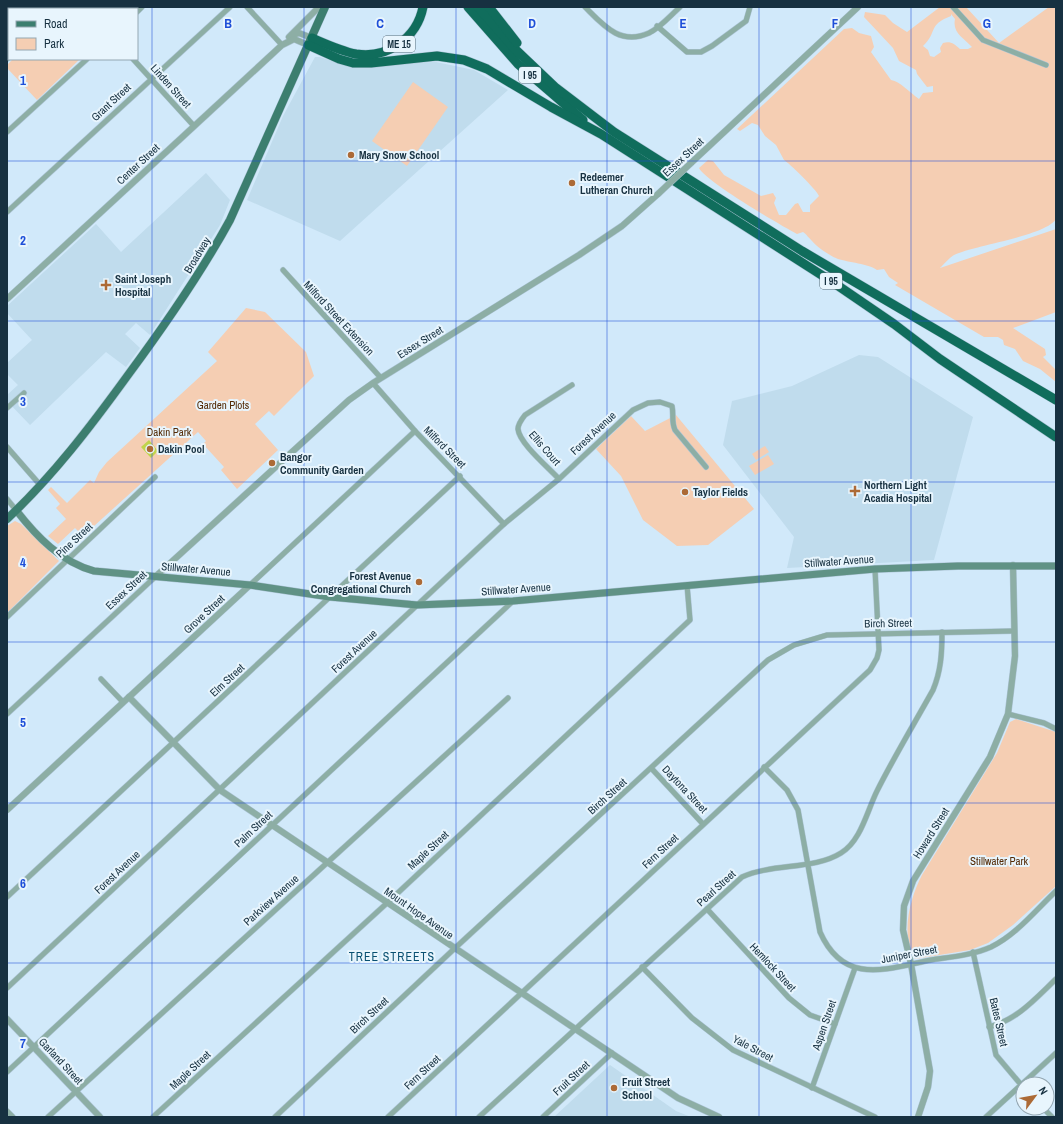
<svg xmlns="http://www.w3.org/2000/svg" width="1063" height="1124" font-family="'Archivo Narrow',sans-serif">
	<style>
		.built { fill: #c0dced }
		.green { fill: #f5ceb3; fill-rule: evenodd }
		.water { fill: #c1d44c }
		.lines { fill: none; stroke-linecap: round; stroke-linejoin: round }
		.minor-casing { stroke: #acc4d5; stroke-width: 6 }
		.tertiary-casing { stroke: #acc4d5; stroke-width: 7 }
		.secondary-casing { stroke: #acc4d5; stroke-width: 8 }
		.primary-casing { stroke: #acc4d5; stroke-width: 9 }
		.motorway-casing { stroke: #acc4d5; stroke-width: 10 }
		.minor { stroke: #8daea5; stroke-width: 5 }
		.tertiary { stroke: #8daea5; stroke-width: 6 }
		.secondary { stroke: #609285; stroke-width: 7 }
		.primary { stroke: #3c7e6f; stroke-width: 8 }
		.motorway { stroke: #106d5c; stroke-width: 9 }
		.tertiary-bridge-casing { stroke: #acc4d5; stroke-width: 7; stroke-linecap: butt }
		.tertiary-bridge { stroke: #8daea5; stroke-width: 6 }
		.grid { fill: none; stroke: #1d4ed8; stroke-width: 1; stroke-opacity: 0.55 }
		.poi-dot { fill: #ac6a36; stroke: #e8f5fd; stroke-width: 1.5 }
		.labels { text-anchor: middle; stroke-width: 4; stroke-linejoin: round; paint-order: stroke }
		.shield { fill: #e8f5fd; stroke: #566c79; stroke-width: 1 }
		.shield-label { font-size: 10px; font-weight: bold; fill: #173141 }
		.street-label { font-size: 11px; fill: #173141; stroke: #e8f5fd }
		.poi-label { font-size: 11px; font-weight: bold; fill: #173141; stroke: #e8f5fd; text-anchor: start }
		.park-label { font-size: 11px; fill: #532a05; stroke: #e8f5fd }
		.neighbourhood-label { font-size: 12px; letter-spacing: 1px; fill: #095071; stroke: #e8f5fd }
		.grid-label { font-size: 13px; text-anchor: middle; font-weight: bold; fill: #1d4ed8; stroke: #e8f5fd; stroke-width: 4; stroke-linejoin: round; paint-order: stroke }
	</style>
	<rect width="100%" height="100%" fill="#d1e9fa"/>
	<!-- built -->
	<g class="built">
		<path d="M315 57H320L350 67 362 68 402 63 436 62 474 70 508 90 340 241 247 200 283 116Z"/>
		<path d="M206 173 230 200 220 225 150 335 136 323 125 334 140 348 126 367 106 352 30 425 7 401V395L18 385 7 374V363L32 340 7 313V306L96 224 121 252Z"/>
		<path d="M859 355 878 357 973 417 934 560 787 568 794 537 723 445 732 401 792 386Z"/>
		<path d="M610 1065 676 1111 691 1117H554Z"/>
	</g>
	<!-- green -->
	<g class="green">
		<path d="M940 7H966L999 43 1049 7H1056V219C1046 236 974 245 954 255 949 258 944 264 940 268L1056 229V312L1013 328 1045 349 1046 355 1043 357 1056 370V382L1040 369 1023 361 1015 349 1004 345 1003 340 998 337H984L895 285 898 283 889 277 884 269 877 270C870 264 847 262 838 259 830 256 817 247 812 241 808 237 807 235 803 232L797 234C780 225 705 181 699 168L708 160 713 161 724 175 761 196 773 193 776 198 774 203 779 215H786L795 204 798 203 803 212H810V205L819 196C817 190 788 162 784 160L776 145 765 136 758 125 752 123 740 131 737 129 844 29 852 28 859 33 871 36 874 47 871 52 891 80C901 82 909 92 919 99L923 93 933 92V86L927 87 917 74 916 70 899 61 893 48 864 17 865 12 885 15 893 23 907 32ZM951 14 955 19C952 33 964 38 972 47L968 49H960C954 44 951 41 943 43L940 48 941 52 934 57 930 56 928 50 923 46C938 32 927 25 951 16Z"/>
		<path d="M13 59H80L37 100 7 68V65Z"/>
		<path d="M413 82 448 107 407 166 372 141Z"/>
		<path d="M246 308 265 312 306 352 314 376 274 416 269 411 255 424 278 450 237 489 221 470 224 467 203 444 206 441 198 432 83 536 75 528 58 544 48 536 66 519 56 508 60 504 48 490 51 487 67 503 90 480 94 483 99 472 107 462 217 361 208 352Z"/>
		<path d="M676 415 754 509 708 545 677 546 643 520 621 476 596 449 631 416 645 431Z"/>
		<path d="M765 446 769 452 756 460 752 454Z"/>
		<path d="M768 455 774 464 755 475 749 466Z"/>
		<path d="M15 521 21 524 59 561 7 613V526Z"/>
		<path d="M1016 719 1056 732V886L1013 925 988 943 970 950 915 959C900 935 910 898 922 875L997 753 1010 722Z"/>
	</g>
	<!-- water -->
	<path class="water" d="M149 440 158 451 151 458 141 447Z"/>
	<g class="lines">
		<!-- minor casing -->
		<g class="minor-casing">
			<g id="minor">
				<path d="M86 7 87 9"/>
				<path d="M247 7 282 45"/>
				<path d="M585 7C603 25 620 46 649 33 660 28 671 15 680 7"/>
				<path d="M953 7 983 40 1046 65"/>
				<path d="M60 9 62 7"/>
				<path d="M137 12 142 7"/>
				<path d="M657 26 687 52H701L712 46 746 21 750 7"/>
				<path d="M7 59 9 57"/>
				<path d="M133 59 194 126"/>
				<path d="M7 132 87 59"/>
				<path d="M7 212 230 7"/>
				<path d="M283 270 381 378"/>
				<path d="M373 383 415 431 504 524"/>
				<path d="M7 408 24 393"/>
				<path d="M7 447 41 486"/>
				<path d="M559 479C549 468 519 443 518 429 518 424 521 420 525 415L572 385"/>
				<path d="M7 499 16 510"/>
				<path d="M250 585 415 431"/>
				<path d="M7 617 155 477"/>
				<path d="M101 679 123 702"/>
				<path d="M7 714 155 577"/>
				<path d="M1008 714 1044 723 1056 729"/>
				<path d="M764 767 787 790 798 810 820 932C844 986 886 969 931 960 951 957 973 955 991 947 1016 935 1036 910 1056 891"/>
				<path d="M652 769 703 824"/>
				<path d="M7 897 460 476"/>
				<path d="M707 909 789 998 810 1015 835 1024"/>
				<path d="M973 952 996 1055 1023 1087"/>
				<path d="M642 967 692 1018 733 1050 875 1117"/>
				<path d="M7 988 504 524 559 479 633 410 648 403 660 402 672 406C674 415 671 421 675 430L706 467"/>
				<path d="M989 1027C1017 1020 1035 999 1056 979"/>
				<path d="M7 1072 513 601"/>
				<path d="M812 1088 855 968"/>
				<path d="M1043 1108 1052 1117"/>
				<path d="M7 1111 13 1117"/>
				<path d="M48 1117 508 698"/>
				<path d="M153 1117 387 903 690 620 687 585"/>
				<path d="M275 1117 454 949 768 660 794 645 827 635 1014 631"/>
				<path d="M388 1117 870 670 877 658 879 650 875 569"/>
				<path d="M479 1117 742 877C773 863 814 870 841 853 861 841 867 811 877 791 894 757 914 724 933 690 941 671 942 653 942 632"/>
				<path d="M543 1117 612 1053"/>
				<path d="M986 1117 1056 1053"/>
			</g>
		</g>
		<!-- tertiary casing -->
		<g class="tertiary-casing">
			<g id="tertiary">
				<path d="M292 35 299 33 312 38"/>
				<path d="M289 37 319 7"/>
				<path d="M691 163 858 7"/>
				<path d="M7 299 282 45 294 39 308 45"/>
				<path d="M155 577 349 400 373 383 579 255 622 226 658 194"/>
				<path d="M129 697 220 790 678 1098 719 1117"/>
				<path d="M7 810 250 585"/>
				<path d="M7 1019 100 1117"/>
				<path d="M918 1117 928 1087 930 1071 911 964 903 930 904 906 913 881 990 757 1008 714 1015 656 1013 565"/>
			</g>
		</g>
		<!-- secondary casing -->
		<g class="secondary-casing">
			<path id="secondary" d="M16 510C37 537 61 562 94 571L250 585 330 597 417 605 513 601 875 569 958 566H1056"/>
		</g>
		<!-- primary casing -->
		<g class="primary-casing">
			<path id="primary" d="M7 519C53 476 91 426 128 375 165 325 200 275 230 220L325 7"/>
		</g>
		<!-- motorway casing -->
		<g class="motorway-casing">
			<g id="motorway">
				<path d="M468 7 518 64 583 120"/>
				<path d="M478 7 514 48 555 87 614 132 802 251 1056 400"/>
				<path d="M489 7 517 43"/>
				<path d="M312 38C326 44 341 51 356 54 387 59 417 38 423 7"/>
				<path d="M308 45 339 59 353 63H371L437 56 464 60 487 69 551 107 601 134 834 283 894 324 940 359 1056 437"/>
			</g>
		</g>
		<!-- minor -->
		<use href="#minor" class="minor"/>
		<!-- tertiary -->
		<use href="#tertiary" class="tertiary"/>
		<!-- secondary -->
		<use href="#secondary" class="secondary"/>
		<!-- primary -->
		<use href="#primary" class="primary"/>
		<!-- motorway -->
		<use href="#motorway" class="motorway"/>
		<!-- tertiary-bridge casing -->
		<g class="tertiary-bridge-casing">
			<path id="tertiary-bridge" d="M658 194 691 163"/>
		</g>
		<!-- tertiary-bridge -->
		<use href="#tertiary-bridge" class="tertiary-bridge"/>
	</g>
	<!-- grid -->
	<path class="grid" d="M152 7V1117M304 7V1117M456 7V1117M607 7V1117M759 7V1117M911 7V1117M7 161H1056M7 321H1056M7 482H1056M7 642H1056M7 803H1056M7 963H1056"/>
	<!-- markers -->
	<g class="poi-dot">
		<circle cx="351" cy="155" r="4"/>
		<circle cx="572" cy="183" r="4"/>
		<path d="M104 279h4v4h4v4h-4v4h-4v-4h-4v-4h4z"/>
		<circle cx="150" cy="449" r="4"/>
		<circle cx="272" cy="463" r="4"/>
		<path d="M853 485h4v4h4v4h-4v4h-4v-4h-4v-4h4z"/>
		<circle cx="685" cy="492" r="4"/>
		<circle cx="419" cy="582" r="4"/>
		<circle cx="614" cy="1088" r="4"/>
	</g>
	<g class="labels">
		<!-- shield labels -->
		<g class="shield">
			<rect x="383" y="36" width="32" height="16" rx="3"/>
			<rect x="519" y="67" width="22" height="16" rx="3"/>
			<rect x="820" y="273" width="22" height="16" rx="3"/>
		</g>
		<g class="shield-label">
			<text x="399" y="48">ME 15</text>
			<text x="530" y="79">I 95</text>
			<text x="831" y="285">I 95</text>
		</g>
		<!-- street labels -->
		<g class="street-label">
			<text transform="translate(171 86) rotate(48)" y="4">Linden Street</text>
			<text transform="translate(111 102) rotate(-43)" y="4">Grant Street</text>
			<text transform="translate(683 157) rotate(-43)" y="4">Essex Street</text>
			<text transform="translate(138 164) rotate(-43)" y="4">Center Street</text>
			<text transform="translate(197 255) rotate(-59)" y="4">Broadway</text>
			<text transform="translate(339 318) rotate(47)" y="4">Milford Street Extension</text>
			<text transform="translate(420 342) rotate(-32)" y="4">Essex Street</text>
			<text transform="translate(593 433) rotate(-43)" y="4">Forest Avenue</text>
			<text transform="translate(445 447) rotate(45)" y="4">Milford Street</text>
			<text transform="translate(545 448) rotate(49)" y="4">Ellis Court</text>
			<text transform="translate(74 540) rotate(-43)" y="4">Pine Street</text>
			<text transform="translate(839 561) rotate(-4)" y="4">Stillwater Avenue</text>
			<text transform="translate(196 569) rotate(5)" y="4">Stillwater Avenue</text>
			<text transform="translate(516 589) rotate(-4)" y="4">Stillwater Avenue</text>
			<text transform="translate(126 590) rotate(-43)" y="4">Essex Street</text>
			<text transform="translate(204 614) rotate(-43)" y="4">Grove Street</text>
			<text transform="translate(888 623) rotate(-1)" y="4">Birch Street</text>
			<text transform="translate(354 651) rotate(-43)" y="4">Forest Avenue</text>
			<text transform="translate(227 680) rotate(-43)" y="4">Elm Street</text>
			<text transform="translate(685 789) rotate(47)" y="4">Daytona Street</text>
			<text transform="translate(607 796) rotate(-42)" y="4">Birch Street</text>
			<text transform="translate(253 829) rotate(-43)" y="4">Palm Street</text>
			<text transform="translate(931 833) rotate(-58)" y="4">Howard Street</text>
			<text transform="translate(428 850) rotate(-43)" y="4">Maple Street</text>
			<text transform="translate(660 851) rotate(-43)" y="4">Fern Street</text>
			<text transform="translate(117 872) rotate(-43)" y="4">Forest Avenue</text>
			<text transform="translate(716 888) rotate(-42)" y="4">Pearl Street</text>
			<text transform="translate(271 900) rotate(-42)" y="4">Parkview Avenue</text>
			<text transform="translate(419 913) rotate(35)" y="4">Mount Hope Avenue</text>
			<text transform="translate(909 954) rotate(-11)" y="4">Juniper Street</text>
			<text transform="translate(773 967) rotate(47)" y="4">Hemlock Street</text>
			<text transform="translate(369 1015) rotate(-43)" y="4">Birch Street</text>
			<text transform="translate(999 1022) rotate(77)" y="4">Bates Street</text>
			<text transform="translate(824 1025) rotate(-71)" y="4">Aspen Street</text>
			<text transform="translate(753 1048) rotate(28)" y="4">Yale Street</text>
			<text transform="translate(61 1061) rotate(47)" y="4">Garland Street</text>
			<text transform="translate(190 1070) rotate(-43)" y="4">Maple Street</text>
			<text transform="translate(422 1072) rotate(-43)" y="4">Fern Street</text>
			<text transform="translate(571 1078) rotate(-43)" y="4">Fruit Street</text>
		</g>
		<!-- poi labels -->
		<g class="poi-label">
			<text x="359" y="159">Mary Snow School</text>
			<text x="580" y="181">Redeemer<tspan x="580" dy="13">Lutheran Church</tspan></text>
			<text x="115" y="283">Saint Joseph<tspan x="115" dy="13">Hospital</tspan></text>
			<text x="158" y="453">Dakin Pool</text>
			<text x="280" y="461">Bangor<tspan x="280" dy="13">Community Garden</tspan></text>
			<text x="864" y="489">Northern Light<tspan x="864" dy="13">Acadia Hospital</tspan></text>
			<text x="693" y="496">Taylor Fields</text>
			<text x="411" y="580" text-anchor="end">Forest Avenue<tspan x="411" dy="13">Congregational Church</tspan></text>
			<text x="622" y="1086">Fruit Street<tspan x="622" dy="13">School</tspan></text>
		</g>
		<!-- park labels -->
		<g class="park-label">
			<text x="223" y="409">Garden Plots</text>
			<text x="169" y="436">Dakin Park</text>
			<text x="999" y="865">Stillwater Park</text>
		</g>
		<!-- neighbourhood labels -->
		<g class="neighbourhood-label">
			<text x="392" y="961">TREE STREETS</text>
		</g>
	</g>
	<g class="grid-label">
		<text x="228" y="28">B</text>
		<text x="380" y="28">C</text>
		<text x="532" y="28">D</text>
		<text x="683" y="28">E</text>
		<text x="835" y="28">F</text>
		<text x="987" y="28">G</text>
		<text x="23" y="85">1</text>
		<text x="23" y="245">2</text>
		<text x="23" y="406">3</text>
		<text x="23" y="567">4</text>
		<text x="23" y="727">5</text>
		<text x="23" y="888">6</text>
		<text x="23" y="1048">7</text>
	</g>
	<!-- border -->
	<rect width="1063" height="1124" fill="none" stroke="#173141" stroke-width="16"/>
	<!-- legend -->
	<rect x="8" y="8" width="130" height="52" fill="#e8f5fd" stroke="#94a7b2"/>
	<rect x="16" y="21" width="20" height="6" fill="#3c7e6f" stroke="#94a7b2"/>
	<text x="44" y="28" font-size="12" fill="#173141">Road</text>
	<rect x="16" y="38" width="20" height="12" fill="#f5ceb3" stroke="#94a7b2"/>
	<text x="44" y="48" font-size="12" fill="#173141">Park</text>
	<!-- north arrow -->
	<g transform="translate(1035 1096) rotate(58)"><circle r="19" fill="#e8f5fd" stroke="#94a7b2"/>
	<path d="M0-3L7 15L0 10L-7 15Z" fill="#ac6a36"/>
	<text y="-6" font-size="11" font-weight="bold" text-anchor="middle" fill="#173141">N</text>
	</g>
</svg>
